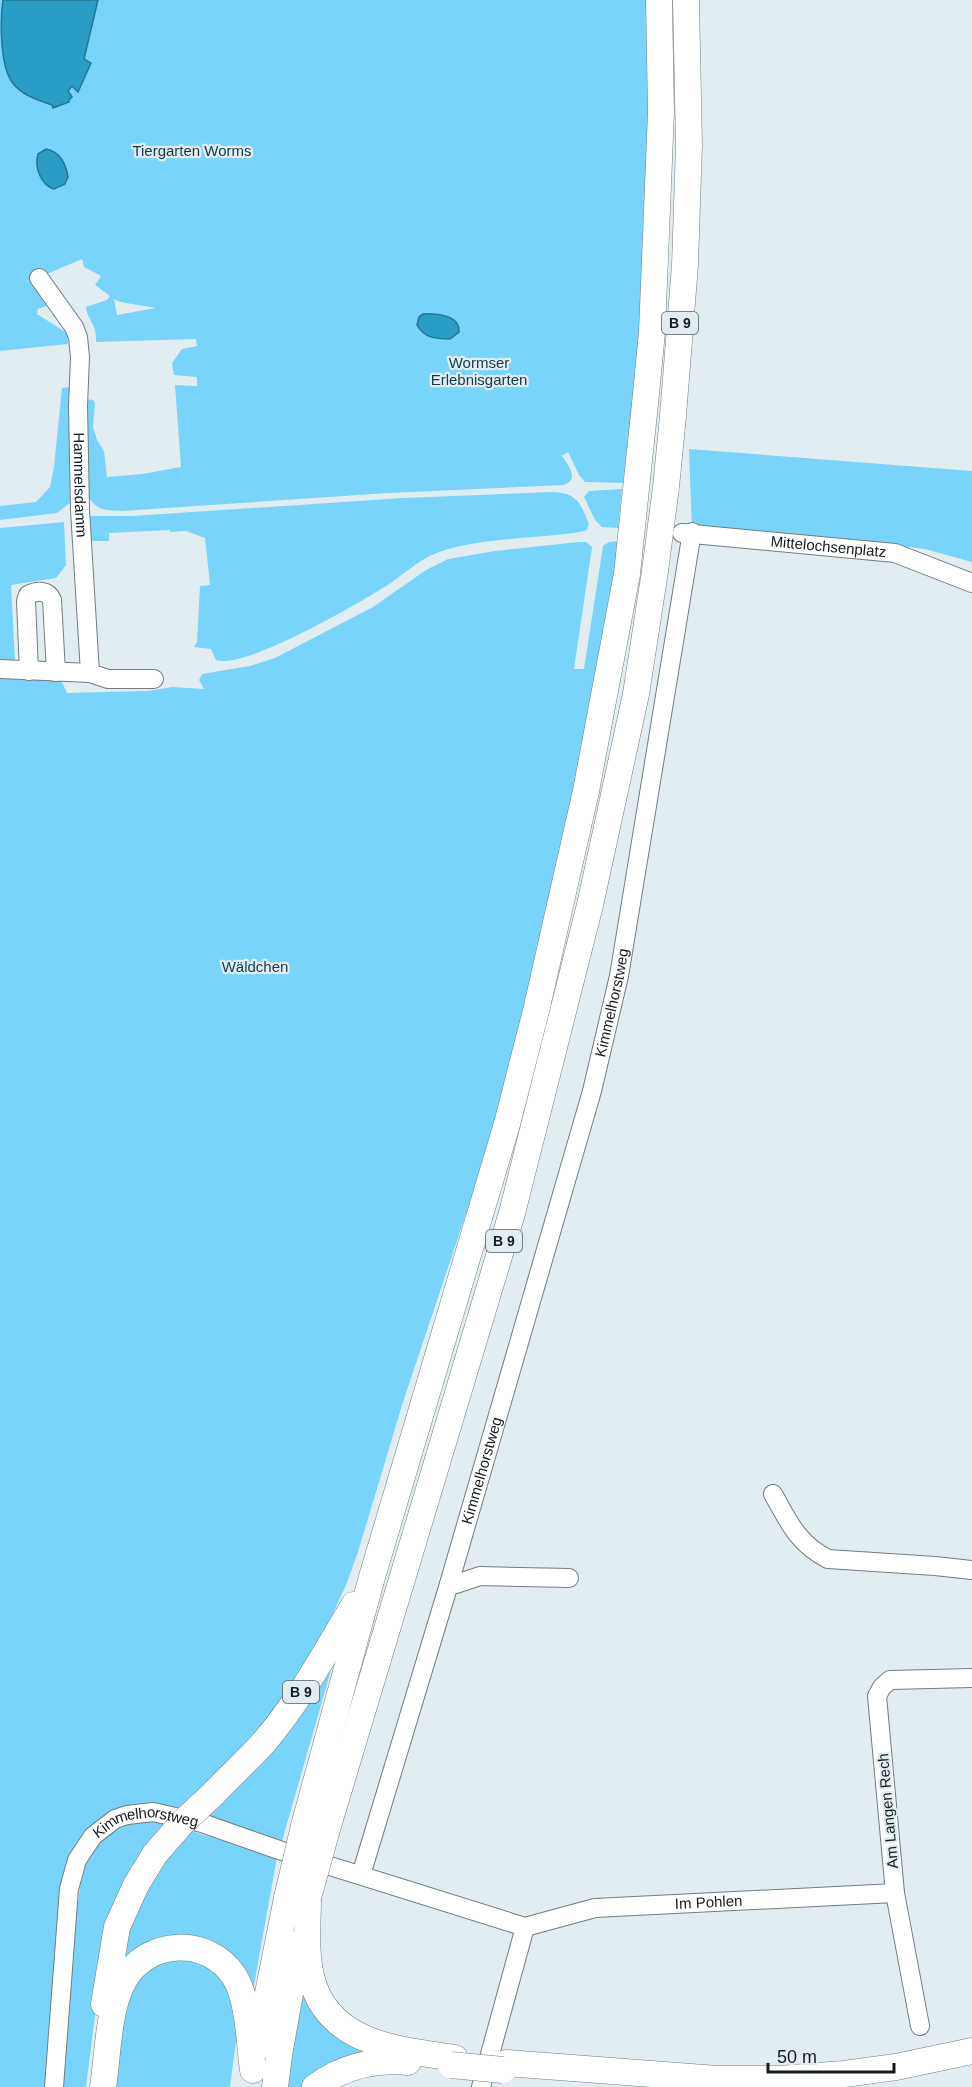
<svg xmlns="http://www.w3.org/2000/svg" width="972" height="2087" font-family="Helvetica,sans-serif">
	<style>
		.green { fill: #78d4fa; fill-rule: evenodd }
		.water { fill: #299dc5; stroke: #247693; stroke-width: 1.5 }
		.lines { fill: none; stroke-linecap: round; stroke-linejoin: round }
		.minor-casing { stroke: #727c81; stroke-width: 20 }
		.highway-casing { stroke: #727c81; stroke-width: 27 }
		.minor { stroke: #fff; stroke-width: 18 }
		.highway { stroke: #fff; stroke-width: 26 }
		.highway-bridge-casing { stroke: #727c81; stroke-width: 27; stroke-linecap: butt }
		.highway-bridge { stroke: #fff; stroke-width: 26 }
		.labels { text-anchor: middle; stroke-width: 4.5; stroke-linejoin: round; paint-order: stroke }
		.shield { fill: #e2edf2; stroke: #545a5d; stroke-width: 1.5 }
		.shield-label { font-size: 14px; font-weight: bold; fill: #171b1d }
		.park-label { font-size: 15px; fill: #0c3c4e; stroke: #e2edf2 }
		.street-label { font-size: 15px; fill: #171b1d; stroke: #e2edf2 }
	</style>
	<rect width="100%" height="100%" fill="#e2edf2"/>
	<!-- green -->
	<g class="green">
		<path d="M0 0H647L649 97 642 321 623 483 585 482 579 475 568 452 562 456C569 466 580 480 563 485L388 493 122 511C105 510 97 511 88 496L85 399 93 400 95 403 93 427 97 440 104 451 107 477 142 474 181 467 175 385 197 386V377L174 375 172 363 182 349 197 346 196 339 96 342C97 323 88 322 86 307L107 300 110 296 95 285 101 276 84 267 82 259 35 279 49 305 38 309 37 314 67 333 68 344 0 351ZM114 299 120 302 156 308 117 315Z"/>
		<path d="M70 387 71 502 57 513 0 520V506L36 502 50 487 54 467 62 388Z"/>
		<path d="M689 449 972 471V562L925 549 836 538 692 532Z"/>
		<path d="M622 489 618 528 602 527 595 520 584 497 589 491Z"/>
		<path d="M552 492C577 493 580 502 589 524L587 530C577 533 566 534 555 535 518 539 458 540 426 558 410 567 397 580 381 589 354 606 243 670 216 660L211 649 194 647 197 642 200 586 210 585 205 538 186 531 170 532V530L109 533V541H90L89 516H132L403 498Z"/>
		<path d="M64 522 66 565 56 578 11 585 15 661 0 659V528Z"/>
		<path d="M620 541 593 701 522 1019 483 1163 403 1402 358 1552 346 1585 320 1641 266 1726 181 1810C140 1800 112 1802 83 1836L48 2087H0V674L56 679 62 682 67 693 148 691 172 687 204 689 199 680 202 674 250 666 275 658 373 607 426 570 448 559 495 551 579 542H586L592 547 574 669H584L603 546 609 542Z"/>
		<path d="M335 1656 282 1841 205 1817Z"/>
		<path d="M153 1820 169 1823 101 1968 86 2087H62L74 1932 82 1872 92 1848 123 1824Z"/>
		<path d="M191 1831 277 1857 251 2002 213 1947 119 1974C123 1958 125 1940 130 1924 142 1888 167 1859 191 1831Z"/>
		<path d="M192 1956 231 1985 238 2026 230 2087H110L121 2006 144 1966Z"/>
		<path d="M304 1995 363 2051 362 2054 314 2077 302 2087H285L302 1996Z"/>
	</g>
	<!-- water -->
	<g class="water">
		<path d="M3 0H98L84 59 91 63 78 92 72 86 68 91 72 97 69 100V102L53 108 52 105C37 100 21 95 12 82 0 65 0 21 3 0Z"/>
		<path d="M46 149C61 152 66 164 68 177L65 184 54 189C41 185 34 167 38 154Z"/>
		<path d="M423 314C436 313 460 315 459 332L450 339C436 339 424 338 417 325L419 317Z"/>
	</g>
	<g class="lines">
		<!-- minor casing -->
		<g class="minor-casing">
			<g id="minor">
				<path id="s1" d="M39 278 74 327 78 337 80 357 78 406 80 510 90 673"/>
				<path id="s2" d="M682 533 895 553 972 583"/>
				<path d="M0 669 90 673 108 679H154"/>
				<path d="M29 671 26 601 28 595C37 590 48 590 52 600L56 672"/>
				<path d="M773 1494C789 1522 797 1543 828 1559L935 1566 972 1570"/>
				<path d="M449 1584H456L480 1576 569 1578"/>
				<path id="s3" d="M361 1875 449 1584 592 1091 619 976 692 532"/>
				<path d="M920 2026 895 1893 877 1696 882 1687 890 1680 972 1678"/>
				<path id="s4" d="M54 2087 69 1889 77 1860 93 1836 115 1819 127 1815 153 1812 202 1823 279 1850 525 1927 595 1908 895 1893"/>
				<path d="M481 2087 525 1927"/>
			</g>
		</g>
		<!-- highway casing -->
		<g class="highway-casing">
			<g id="highway">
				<path d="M213 1794C230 1776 249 1759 265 1741 300 1700 326 1651 354 1605"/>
				<path d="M304 1826 372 1577 507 1124 536 1011 586 791 627 574 645 404 652 332 661 112 659 0"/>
				<path d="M327 1829 512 1213 590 905 636 694 655 571 666 487 673 416 685 265 689 145 686 0"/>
				<path d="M308 1898C308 1923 305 1951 311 1976 326 2044 399 2050 455 2058"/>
				<path d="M104 2004 117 1927 136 1885 155 1854"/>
				<path d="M257 2048 287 1898"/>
				<path d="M506 2063 717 2079H779L844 2074 896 2067 972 2051"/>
				<path d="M103 2087C108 2055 108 2008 124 1980 147 1939 208 1936 234 1976 249 1999 249 2043 253 2070"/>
				<path d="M275 2087 279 2055 299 1943"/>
				<path d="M315 2087C342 2067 375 2059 408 2062"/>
			</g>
		</g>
		<!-- minor -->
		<use href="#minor" class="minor"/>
		<!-- highway -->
		<use href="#highway" class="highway"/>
		<!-- highway-bridge casing -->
		<g class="highway-bridge-casing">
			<g id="highway-bridge">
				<path d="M155 1854 182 1823 213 1794"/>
				<path d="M287 1898 304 1826"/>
				<path d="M308 1898 327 1829"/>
				<path d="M451 2065 503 2070"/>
			</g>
		</g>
		<!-- highway-bridge -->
		<use href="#highway-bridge" class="highway-bridge"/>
	</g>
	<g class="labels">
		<!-- shield labels -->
		<g class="shield">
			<rect x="662" y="312" width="36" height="22" rx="4.5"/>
			<rect x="486" y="1230" width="36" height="22" rx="4.5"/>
			<rect x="283" y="1681" width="36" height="22" rx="4.5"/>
		</g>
		<g class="shield-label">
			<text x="680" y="328">B 9</text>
			<text x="504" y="1246">B 9</text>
			<text x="301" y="1697">B 9</text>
		</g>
		<!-- park labels -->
		<g class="park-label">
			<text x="192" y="156">Tiergarten Worms</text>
			<text x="479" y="368">Wormser<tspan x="479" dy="17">Erlebnisgarten</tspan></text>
			<text x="255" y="972">Wäldchen</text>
		</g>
		<!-- street labels -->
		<g class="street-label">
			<text dy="5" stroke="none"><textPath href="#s1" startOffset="219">Hammelsdamm</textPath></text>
			<text dy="5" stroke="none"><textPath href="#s2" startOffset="147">Mittelochsenplatz</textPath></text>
			<text dy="5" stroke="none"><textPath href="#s3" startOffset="908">Kimmelhorstweg</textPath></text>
			<text dy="5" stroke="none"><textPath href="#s3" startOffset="422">Kimmelhorstweg</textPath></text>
			<text transform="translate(888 1811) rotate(-95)" y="5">Am Langen Rech</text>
			<text dy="5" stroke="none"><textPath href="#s4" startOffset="315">Kimmelhorstweg</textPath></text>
			<text dy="5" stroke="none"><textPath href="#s4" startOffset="900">Im Pohlen</textPath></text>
		</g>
	</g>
	<!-- scale -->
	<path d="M768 2063v9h126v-9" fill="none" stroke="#171b1d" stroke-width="3"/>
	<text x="777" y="2063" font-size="18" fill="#171b1d" stroke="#e2edf2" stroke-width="4.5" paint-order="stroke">50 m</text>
</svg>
